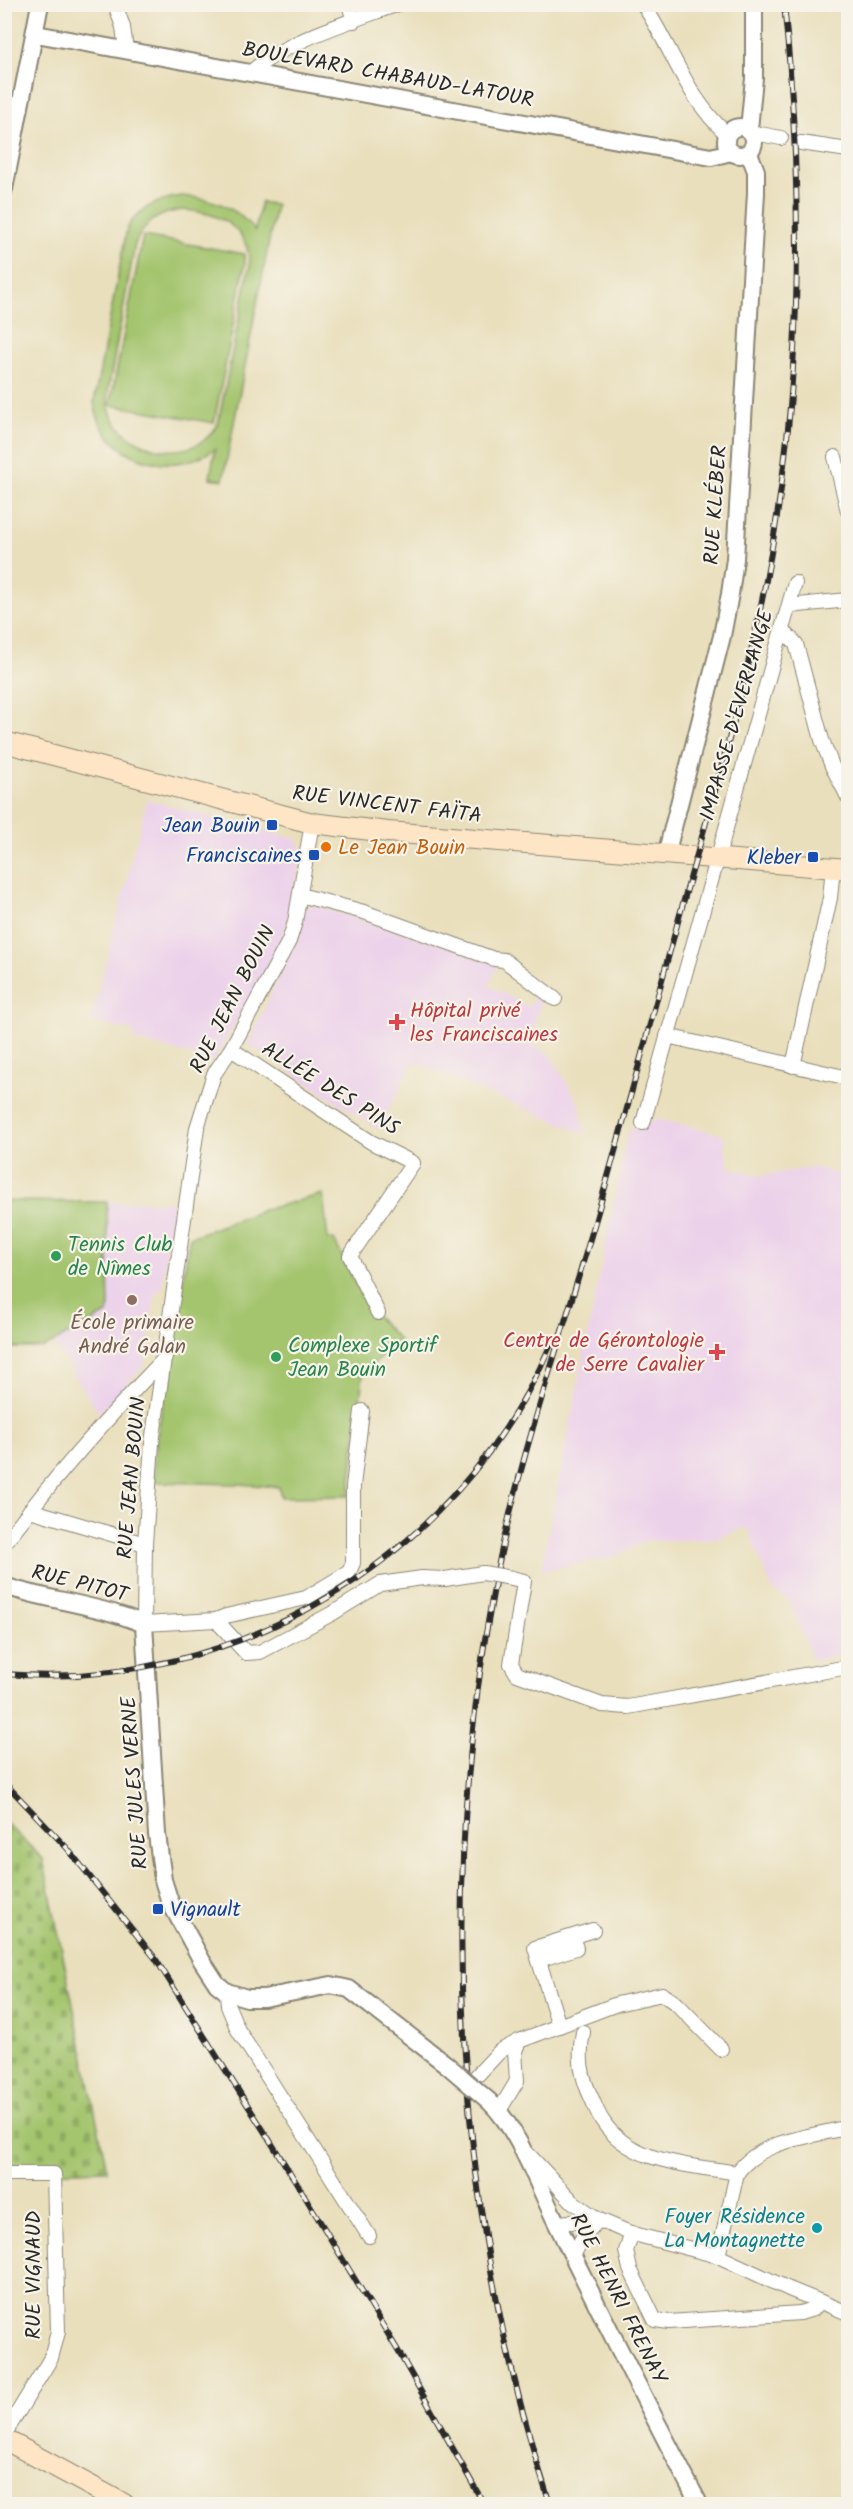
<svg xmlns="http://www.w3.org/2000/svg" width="853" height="2509" font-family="Kalam,sans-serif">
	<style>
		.built { fill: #ecd1ea }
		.cemetery { fill: url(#cemetery-stones); stroke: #68784c; stroke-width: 1.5 }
		.garden { fill: #a4c56e; stroke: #68784c; stroke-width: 1.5; fill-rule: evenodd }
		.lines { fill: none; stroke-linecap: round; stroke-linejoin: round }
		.minor-casing { stroke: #8a8574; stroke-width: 16 }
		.tertiary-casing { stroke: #8a8574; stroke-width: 20 }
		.secondary-casing { stroke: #8a8574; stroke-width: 22 }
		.minor { stroke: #fff; stroke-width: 14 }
		.tertiary { stroke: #fff; stroke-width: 16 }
		.secondary { stroke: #fde5c5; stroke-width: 20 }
		.rail-casing { stroke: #2b2b2b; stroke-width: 6 }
		.rail { stroke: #f7f3e8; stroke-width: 4; stroke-dasharray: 11; stroke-linecap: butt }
		.minor-bridge-casing { stroke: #8a8574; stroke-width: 16; stroke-linecap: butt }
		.tertiary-bridge-casing { stroke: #8a8574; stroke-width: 20; stroke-linecap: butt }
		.minor-bridge { stroke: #fff; stroke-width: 14 }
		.tertiary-bridge { stroke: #fff; stroke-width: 16 }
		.transit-dot { fill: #1a4fb4; stroke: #f7f3e8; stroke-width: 2 }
		.food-dot { fill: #e8710a; stroke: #f7f3e8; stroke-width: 2 }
		.health-dot { fill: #e0444e; stroke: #f7f3e8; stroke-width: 2 }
		.leisure-dot { fill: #2e9e5b; stroke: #f7f3e8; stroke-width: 2 }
		.education-dot { fill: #8d6e63; stroke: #f7f3e8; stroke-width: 2 }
		.culture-dot { fill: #0f9aa8; stroke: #f7f3e8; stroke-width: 2 }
		.labels { text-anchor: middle; stroke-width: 4.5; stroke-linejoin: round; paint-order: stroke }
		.street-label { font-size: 21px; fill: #2b2b2b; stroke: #f7f3e8 }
		.transit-label { font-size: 21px; fill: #164399; stroke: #f7f3e8; text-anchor: end }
		.food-label { font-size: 21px; fill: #c56008; stroke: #f7f3e8; text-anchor: start }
		.health-label { font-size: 21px; fill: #be3a42; stroke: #f7f3e8; text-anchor: start }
		.leisure-label { font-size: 21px; fill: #27864d; stroke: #f7f3e8; text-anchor: start }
		.education-label { font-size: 21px; fill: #785e54; stroke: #f7f3e8 }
		.culture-label { font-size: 21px; fill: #0d838f; stroke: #f7f3e8; text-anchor: end }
	</style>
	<defs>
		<pattern id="cemetery-stones" width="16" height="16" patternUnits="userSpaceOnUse" patternTransform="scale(1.5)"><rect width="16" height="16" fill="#a4c56e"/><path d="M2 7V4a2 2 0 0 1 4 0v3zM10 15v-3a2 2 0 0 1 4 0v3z" fill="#8da95f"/></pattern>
	</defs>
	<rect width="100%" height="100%" fill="#f7f3e8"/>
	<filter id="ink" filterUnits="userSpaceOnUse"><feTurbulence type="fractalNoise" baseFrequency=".0167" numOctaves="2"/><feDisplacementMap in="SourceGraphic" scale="12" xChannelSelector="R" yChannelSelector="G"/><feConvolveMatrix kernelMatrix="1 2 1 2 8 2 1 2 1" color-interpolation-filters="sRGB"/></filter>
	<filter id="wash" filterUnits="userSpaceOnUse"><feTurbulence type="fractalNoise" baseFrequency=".008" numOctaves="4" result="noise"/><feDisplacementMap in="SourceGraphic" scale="24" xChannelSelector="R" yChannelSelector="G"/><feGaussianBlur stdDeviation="1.35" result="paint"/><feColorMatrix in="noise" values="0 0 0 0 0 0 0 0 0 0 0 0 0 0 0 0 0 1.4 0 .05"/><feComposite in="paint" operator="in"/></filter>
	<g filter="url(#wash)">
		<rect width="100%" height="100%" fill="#e9dfbc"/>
		<!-- built -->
		<g class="built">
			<path d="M147 800 296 839 300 843 299 867 285 935 214 1061 134 1040 135 1032 91 1021Z"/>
			<path d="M313 905 492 960 498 966 488 985 528 1007 537 994 542 997 530 1041 532 1045 550 1054 580 1106 583 1129 586 1131 585 1134 413 1061 379 1130 248 1044 299 934 303 912Z"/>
			<path d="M657 1119 723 1135 729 1168 762 1176 814 1167 848 1177V1652L813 1661 790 1602 772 1589 747 1527 714 1539 646 1541 613 1557 541 1571 628 1131Z"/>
			<path d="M107 1202H173L161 1291H156L144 1366 99 1413 54 1343 107 1314 109 1309Z"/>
		</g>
		<!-- cemetery -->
		<path class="cemetery" d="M4 1821 43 1859 107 2170 5 2173Z"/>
		<!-- garden -->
		<g class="garden">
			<path d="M182 196C213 199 235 205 255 231L261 202 276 205 223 480 210 478 215 449C170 480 102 459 94 402L127 228C139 208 159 199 182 196ZM183 210C217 212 248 226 250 264L218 424C214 430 209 437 203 441 166 466 103 438 108 391L135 244C144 222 160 212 183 210Z"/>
			<path d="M143 236 244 254 245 264 214 423 110 405Z"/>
			<path d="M323 1194 328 1240H334L367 1307 399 1340 363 1374 349 1496 281 1497 279 1487 238 1484 155 1482 154 1457 190 1237 264 1210Z"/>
			<path d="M5 1201 107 1202 109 1309 107 1314 43 1348H5Z"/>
		</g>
	</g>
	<g filter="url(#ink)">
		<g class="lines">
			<!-- minor casing -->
			<g class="minor-casing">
				<g id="minor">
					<path d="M115 4 123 27 126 50"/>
					<path d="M349 4 354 21"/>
					<path d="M643 4C672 48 687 99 727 134"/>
					<path d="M251 72C287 40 352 21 398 4"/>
					<path d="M4 104 21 108"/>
					<path d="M754 135 760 134 781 138"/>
					<path d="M801 143 848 150"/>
					<path d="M835 457 848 511"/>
					<path d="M789 606 848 600"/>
					<path d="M783 630 796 644 822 740 832 766 848 797"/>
					<path d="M312 823 295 922 289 941 231 1049 214 1074 197 1128 152 1443 145 1544 144 1624 216 1620 246 1653 260 1652 333 1613 380 1584 422 1578 445 1579 483 1573"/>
					<path d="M300 895 364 912 494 959 504 960 555 999"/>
					<path d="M667 1036 848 1078"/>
					<path d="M231 1049 371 1142 413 1163 350 1256 378 1313"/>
					<path d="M793 1066 830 898 833 867"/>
					<path d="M643 1123 795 583"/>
					<path d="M30 1510 145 1544"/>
					<path d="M4 1544C53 1478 108 1417 165 1358"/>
					<path d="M512 1578 524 1581 511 1664 517 1674 602 1705 628 1707 848 1667"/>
					<path d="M216 1620 226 1616 306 1598 349 1572 353 1563V1486L362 1411"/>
					<path d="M539 1960 576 1948 572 1937"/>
					<path d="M227 1992 228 2006 238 2030 369 2236"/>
					<path d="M559 2026 535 1948 593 1930"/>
					<path d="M583 2032C578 2057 581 2077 592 2099 595 2106 598 2114 602 2120 629 2164 692 2165 737 2173"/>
					<path d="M470 2083 500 2051 519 2041 617 2004 662 1994 677 2004 721 2049"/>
					<path d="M499 2111 517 2081 515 2051 519 2041"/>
					<path d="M529 2155 573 2202 599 2220"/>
					<path d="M4 2174H54L58 2332 51 2358 4 2435"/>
					<path d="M556 2223 599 2220 630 2233 718 2256 789 2289 848 2313"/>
					<path d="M632 2233 626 2251 630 2269 655 2320 669 2322 800 2313 813 2309 820 2302"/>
					<path d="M573 2256 584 2235 599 2220"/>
					<path d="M718 2256 737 2173C761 2139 812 2137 848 2127"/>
				</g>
			</g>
			<!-- tertiary casing -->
			<g class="tertiary-casing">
				<g id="tertiary">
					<path d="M36 34 711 157 731 152"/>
					<circle cx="740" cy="141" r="14"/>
					<path d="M749 129 754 78V4"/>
					<path d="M4 189 40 4"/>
					<path d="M666 855 722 636 730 594 735 559 756 193V171L749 153"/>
					<path d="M4 1586C51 1601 99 1605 144 1624L157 1834 163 1880 170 1902 202 1961 217 1984 227 1992 247 1998H264L331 1985 349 1989 447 2065"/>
					<path d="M489 2101C520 2131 538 2186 557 2224 603 2318 651 2412 699 2504"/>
				</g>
			</g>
			<!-- secondary casing -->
			<g class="secondary-casing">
				<g id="secondary">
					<path d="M4 742 312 823 388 832 848 869"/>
					<path d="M4 2439 124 2504"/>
				</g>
			</g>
			<!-- minor -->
			<use href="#minor" class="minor"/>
			<!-- tertiary -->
			<use href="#tertiary" class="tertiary"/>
			<!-- secondary -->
			<use href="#secondary" class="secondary"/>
			<!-- rail casing -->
			<g class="rail-casing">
				<g id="rail">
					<path d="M4 1674C234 1693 459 1558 550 1346"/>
					<path d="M4 1782 67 1848 155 1958 301 2190 397 2349 484 2504"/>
					<path d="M550 2504C455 2213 437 1895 493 1593 516 1466 559 1346 595 1222 627 1112 656 1000 687 889 719 778 751 667 771 553 803 370 803 189 784 4"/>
				</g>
			</g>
			<!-- rail -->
			<use href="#rail" class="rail"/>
			<!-- minor-bridge casing -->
			<g class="minor-bridge-casing">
				<path id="minor-bridge" d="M483 1573 512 1578"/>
			</g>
			<!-- tertiary-bridge casing -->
			<g class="tertiary-bridge-casing">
				<path id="tertiary-bridge" d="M447 2065 489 2101"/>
			</g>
			<!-- minor-bridge -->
			<use href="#minor-bridge" class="minor-bridge"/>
			<!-- tertiary-bridge -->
			<use href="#tertiary-bridge" class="tertiary-bridge"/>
		</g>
	</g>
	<!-- markers -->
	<g class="transit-dot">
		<rect x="266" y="819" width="12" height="12" rx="3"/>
		<rect x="308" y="849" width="12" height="12" rx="3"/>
		<rect x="807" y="851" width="12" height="12" rx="3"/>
		<rect x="152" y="1903" width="12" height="12" rx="3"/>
	</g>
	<circle class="food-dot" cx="326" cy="847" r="6"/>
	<g class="health-dot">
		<path d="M394 1013h6v6h6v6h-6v6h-6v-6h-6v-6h6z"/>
		<path d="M714 1343h6v6h6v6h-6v6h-6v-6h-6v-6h6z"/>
	</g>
	<g class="leisure-dot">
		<circle cx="56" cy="1256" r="6"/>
		<circle cx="276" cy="1357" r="6"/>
	</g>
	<circle class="education-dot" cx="132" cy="1300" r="6"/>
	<circle class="culture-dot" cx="817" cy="2228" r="6"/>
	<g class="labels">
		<!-- street labels -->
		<g class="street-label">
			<text transform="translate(388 74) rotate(10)" y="7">BOULEVARD CHABAUD-LATOUR</text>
			<text transform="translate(715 505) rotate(-86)" y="7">RUE KLÉBER</text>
			<text transform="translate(736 715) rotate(-74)" y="7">IMPASSE D'EVERLANGE</text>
			<text transform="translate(387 804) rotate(7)" y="7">RUE VINCENT FAÏTA</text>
			<text transform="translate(232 999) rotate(-63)" y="7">RUE JEAN BOUIN</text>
			<text transform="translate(331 1088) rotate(32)" y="7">ALLÉE DES PINS</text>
			<text transform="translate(131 1478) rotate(-85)" y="7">RUE JEAN BOUIN</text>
			<text transform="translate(80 1583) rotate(14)" y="7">RUE PITOT</text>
			<text transform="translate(134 1783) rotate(-94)" y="7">RUE JULES VERNE</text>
			<text transform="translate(33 2275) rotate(-90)" y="7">RUE VIGNAUD</text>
			<text transform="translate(619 2298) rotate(63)" y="7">RUE HENRI FRENAY</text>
		</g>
		<!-- transit labels -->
		<g class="transit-label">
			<text x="260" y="832">Jean Bouin</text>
			<text x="302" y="862">Franciscaines</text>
			<text x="801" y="864">Kleber</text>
			<text x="170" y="1916" text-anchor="start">Vignault</text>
		</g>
		<!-- food labels -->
		<g class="food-label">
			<text x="338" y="854">Le Jean Bouin</text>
		</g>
		<!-- health labels -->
		<g class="health-label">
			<text x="410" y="1017">Hôpital privé<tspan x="410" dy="24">les Franciscaines</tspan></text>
			<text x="704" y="1347" text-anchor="end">Centre de Gérontologie<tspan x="704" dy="24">de Serre Cavalier</tspan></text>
		</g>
		<!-- leisure labels -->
		<g class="leisure-label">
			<text x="68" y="1251">Tennis Club<tspan x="68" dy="24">de Nîmes</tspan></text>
			<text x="288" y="1352">Complexe Sportif<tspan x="288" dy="24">Jean Bouin</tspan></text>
		</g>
		<!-- education labels -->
		<g class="education-label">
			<text x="132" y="1329">École primaire<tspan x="132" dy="24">André Galan</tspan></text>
		</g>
		<!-- culture labels -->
		<g class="culture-label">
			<text x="805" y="2223">Foyer Résidence<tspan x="805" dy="24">La Montagnette</tspan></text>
		</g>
	</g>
	<!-- margin -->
	<rect width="853" height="2509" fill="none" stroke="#f7f3e8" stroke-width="24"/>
</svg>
